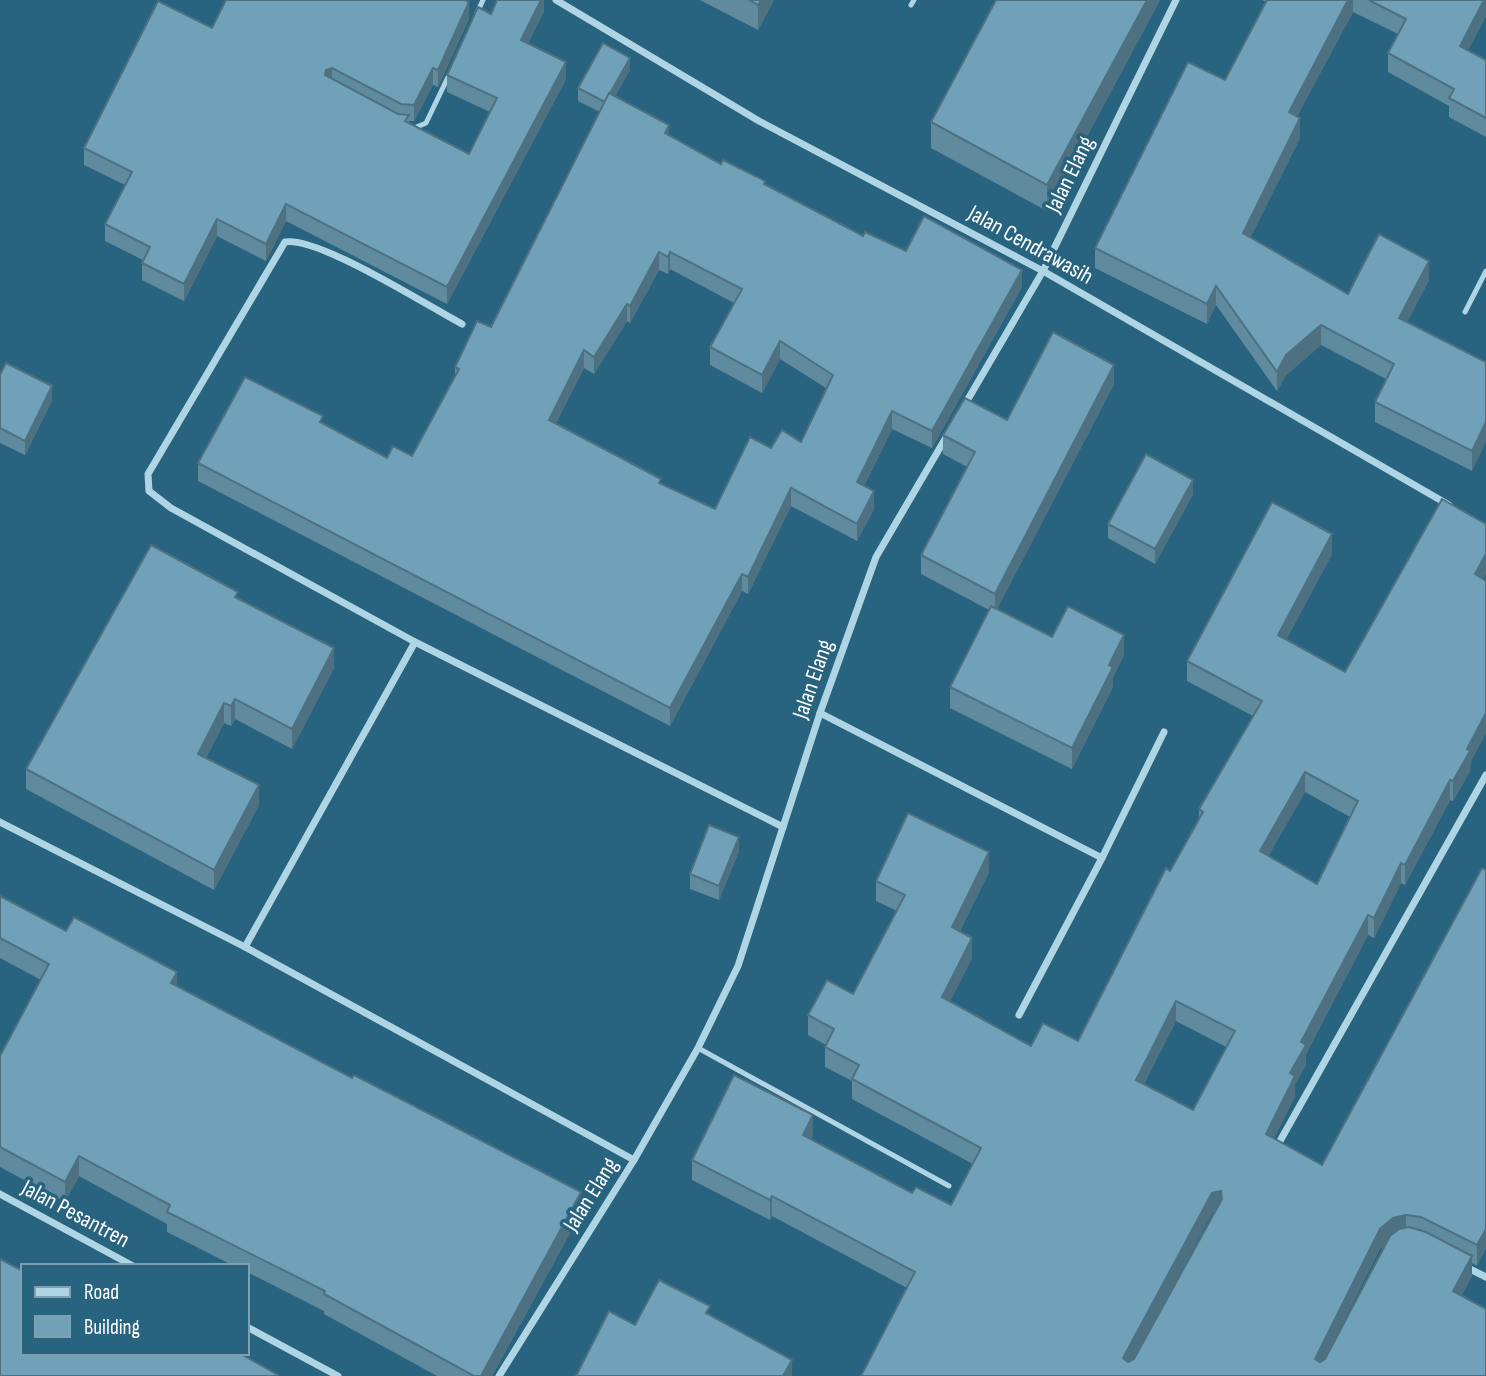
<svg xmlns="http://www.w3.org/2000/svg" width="1486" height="1376" font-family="'Sofia Sans Condensed',sans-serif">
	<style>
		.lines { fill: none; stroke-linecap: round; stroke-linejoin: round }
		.service { stroke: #afd5e5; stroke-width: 5 }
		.minor { stroke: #afd5e5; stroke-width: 7 }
		.wall { fill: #608a9e; fill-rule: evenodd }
		.shaded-wall { fill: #4e7181 }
		.building { fill: #70a1b8; stroke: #4e7181; stroke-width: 2; fill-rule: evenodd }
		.labels { text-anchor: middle; stroke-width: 7; stroke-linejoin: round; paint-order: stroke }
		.street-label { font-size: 23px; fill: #fff; stroke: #28637f }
	</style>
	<rect width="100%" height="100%" fill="#28637f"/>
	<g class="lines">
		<!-- service -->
		<g class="service">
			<path d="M911 5 914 0"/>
			<path d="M477 13 483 0"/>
			<path d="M412 129 426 123 450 73"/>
			<path d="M1465 312 1486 271"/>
			<path d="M698 1048 949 1186"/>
		</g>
		<!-- minor -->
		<g class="minor">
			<path d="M556 0 759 121 1043 271 1449 505"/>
			<path d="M462 324C428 306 318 236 285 242L148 474 149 491 171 508 415 642 783 827"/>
			<path d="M964 406 1043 271 1176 0"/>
			<path d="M820 713 1102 858 1164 732"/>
			<path d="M0 822 245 947 634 1160"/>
			<path d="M245 947 415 642"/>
			<path d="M1019 1015 1102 858"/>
			<path d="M1280 1141 1486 775"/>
			<path d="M0 1194 133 1266"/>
			<path d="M1464 1266 1486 1277"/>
			<path d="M247 1327 338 1376"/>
			<path d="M499 1376 634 1160 698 1048 738 966 820 713 876 557 948 434"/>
		</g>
	</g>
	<!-- wall -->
	<g class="wall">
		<path d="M544 0V11L528 43 566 79 447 304 286 221 266 261 217 236 184 301 142 280V263L143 260 105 241V224L125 185 84 165V148L212 28 469 19 438 87 433 85 414 121H409V123L469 154 490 112 447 92V75L491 14Z"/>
		<path d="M700 0H774L758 30Z"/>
		<path d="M1160 0 1047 211 931 148V122Z"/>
		<path d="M1262 0H1486V16L1468 50 1486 60V137L1449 117V106L1388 72V53L1398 34 1353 12 1297 116 1300 138 1250 237 1348 294 1429 280 1407 322 1486 362 1472 471 1375 422V402L1386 379 1321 345 1286 375 1277 391 1216 305 1207 324 1095 268V248L1225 80 1266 2Z"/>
		<path d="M630 70 615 96 669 136 721 164 765 184 863 236 906 251 1022 287 932 448 892 429 864 486 874 509 857 541 791 506 748 594 742 591 670 726 198 481V463L323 424 387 458 412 456 455 376V367L491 327 600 112 578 101V88ZM670 269 734 303 710 347V365L762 393 780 359 826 388 801 442 771 448 715 509 661 484 556 423 584 368 594 374 627 321 630 323 659 270 668 274Z"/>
		<path d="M0 375 52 401 25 455 0 443Z"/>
		<path d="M1114 384 997 609 1052 637 1124 655 1113 677V687L1072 769 950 708V687L989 610 921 574V555L967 467 943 454V435L1007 420Z"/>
		<path d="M1193 494 1155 564 1108 538V524Z"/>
		<path d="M1332 554 1286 640 1345 672 1486 574 1483 579 1470 771 1453 801 1450 800 1405 885 1401 883 1374 938 1368 935 1306 1054V1065L1295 1084V1096L1274 1138 1322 1165 1482 868 1477 1266 1472 1263V1276L1461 1296 1486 1376H861L907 1288 772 1216 770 1220 692 1180V1160L813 1135 811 1139 912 1193 951 1205 973 1164 852 1099V1081L825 1067V1047L826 1045 808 1035V1015L853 994 897 911 876 901V881L989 872 960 931 972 958 950 1001 1031 1046 1078 1041 1199 819V809L1253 716 1187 681V661ZM1305 792 1350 817 1317 884 1268 856ZM1176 1021 1226 1047 1193 1110 1144 1084ZM1215 1212 1134 1359 1212 1213ZM1385 1245 1325 1359H1324L1380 1249Z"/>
		<path d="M238 599 334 668 292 749 235 719 231 726 224 723 206 758 259 805 214 890 26 789V769Z"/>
		<path d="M739 851 719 900 690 889V874Z"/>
		<path d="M0 896 66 931 177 986 581 1213 492 1376H437L324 1314V1311L247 1272V1266H234L167 1232V1224L79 1176 65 1202 0 1167V1056L41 980 0 958Z"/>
	</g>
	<!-- shaded-wall -->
	<g class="shaded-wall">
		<path d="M541 0H544V11L521 57V40Z"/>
		<path d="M761 0H774L758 30V5Z"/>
		<path d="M1147 0H1160L1047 211V185Z"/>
		<path d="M1348 0H1353V12L1289 132V112Z"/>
		<path d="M1484 0H1486V16L1460 66V46Z"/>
		<path d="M469 2V19L438 87V70Z"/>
		<path d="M630 58V70L605 115V102Z"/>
		<path d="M566 62V79L447 304V287Z"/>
		<path d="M332 68V85L326 87V70Z"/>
		<path d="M433 68V85L414 121V105Z"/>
		<path d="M1300 118V138L1243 253V233Z"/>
		<path d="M669 125V142L665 133Z"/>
		<path d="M286 204V221L266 261V244Z"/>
		<path d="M217 219V236L184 301V284Z"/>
		<path d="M659 252V270L630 323V306Z"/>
		<path d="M670 252V269L668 274V257Z"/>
		<path d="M1429 261V280L1399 338V318Z"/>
		<path d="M1022 270V287L932 448V431Z"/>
		<path d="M1216 286V305L1207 324V304Z"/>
		<path d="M627 304V321L594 374V357Z"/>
		<path d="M1321 325V345L1286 375 1277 391V372L1286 355Z"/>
		<path d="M780 341V359L762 393V375Z"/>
		<path d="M584 350V368L549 437V420Z"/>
		<path d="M1114 365V384L995 613V594Z"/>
		<path d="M52 386V401L25 455V441Z"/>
		<path d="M892 411V429L857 500V482Z"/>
		<path d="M1486 422V442L1472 471V451Z"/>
		<path d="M1193 480V494L1155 564V549Z"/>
		<path d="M791 488V506L748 594V577Z"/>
		<path d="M874 491V509L857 541V524Z"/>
		<path d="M1332 534V554L1278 655V635Z"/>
		<path d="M1486 554V574L1475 594V574Z"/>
		<path d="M742 574V591L670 726V708Z"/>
		<path d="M1124 635V655L1113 677V687L1072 769V748L1109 665Z"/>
		<path d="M334 648V668L292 749V729Z"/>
		<path d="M235 699V719L231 726V706Z"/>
		<path d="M224 703V723L198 773V754Z"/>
		<path d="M1486 713V733L1470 764V771L1453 801V781Z"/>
		<path d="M1305 772V792L1260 871V851Z"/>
		<path d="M1450 780V800L1405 885V865Z"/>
		<path d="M259 785V805L214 890V870Z"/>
		<path d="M739 837V851L719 900V886Z"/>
		<path d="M989 852V872L952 947V927Z"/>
		<path d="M1401 863V883L1374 938V918Z"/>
		<path d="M1368 915V935L1306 1054V1065L1295 1084V1096L1266 1154V1134L1290 1073 1301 1042Z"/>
		<path d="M972 938V958L942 1017V997Z"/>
		<path d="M177 972V992L171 983Z"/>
		<path d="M1176 1001V1021L1136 1100V1080Z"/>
		<path d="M813 1115V1135L803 1155V1135Z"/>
		<path d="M79 1156V1176L65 1202V1182Z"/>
		<path d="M1221 1191V1211L1212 1213 1125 1376 1123 1358 1212 1193Z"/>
		<path d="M581 1192V1213L492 1376H481Z"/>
		<path d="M772 1196V1216L770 1220V1200Z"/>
		<path d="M1406 1215V1235L1393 1238 1380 1249 1316 1376 1315 1359 1380 1229 1393 1218Z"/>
		<path d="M1486 1229V1249L1477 1266V1245Z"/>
		<path d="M1472 1256V1276L1453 1312V1291Z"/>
		<path d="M792 1360V1376H783Z"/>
	</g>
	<!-- building -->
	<g class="building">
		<path d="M226 0H465L469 2 438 70 433 68 414 105 401 104 332 68 326 70 325 75 398 114 409 115 405 121 469 154 497 98 447 75 478 7 491 14 497 0H541L521 40 566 62 447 287 286 204 266 244 217 219 184 284 142 263 150 247 105 224 132 172 84 148 158 1 212 28Z"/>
		<path d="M749 0H761L758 5Z"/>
		<path d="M996 0H1147L1047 185 931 122Z"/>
		<path d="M1267 0H1348L1289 112 1300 118 1243 233 1348 294 1379 234 1429 261 1399 318 1486 362V422L1472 451 1375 402 1394 364 1321 325 1286 355 1277 372 1216 286 1207 304 1095 248 1188 62 1225 80Z"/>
		<path d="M1369 0H1484L1460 46 1486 60V118L1449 98 1454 89 1388 53 1406 19Z"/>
		<path d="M603 43 630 58 605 102 578 88Z"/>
		<path d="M609 93 669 125 665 133 721 164 723 160 765 181 764 184 863 236 865 232 906 251 924 216 1022 270 932 431 892 411 857 482 874 491 857 524 791 488 748 577 742 574 670 708 198 463 245 377 323 416 320 422 387 458 393 446 412 456 459 369 455 367 477 321 491 327ZM659 252 668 257 670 252 742 289 710 347 762 375 780 341 833 375 801 442 782 430 771 448 750 437 715 509 659 483 661 479 549 420 584 350 594 357 627 304 630 306Z"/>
		<path d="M1053 332 1114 365 995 594 921 555 975 452 943 435 965 398 1007 420Z"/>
		<path d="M6 363 52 386 25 441 0 428V375Z"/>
		<path d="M1146 454 1193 480 1155 549 1108 524Z"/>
		<path d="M1442 499 1486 524V554L1475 574 1486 581V713L1467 749 1470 751 1453 781 1450 780 1405 865 1401 863 1374 918 1368 915 1301 1042 1306 1045 1290 1073 1295 1076 1266 1134 1322 1165 1482 868 1486 870V1229L1477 1245 1421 1217 1406 1215 1393 1218 1380 1229 1315 1359 1320 1362 1325 1359 1390 1236 1399 1229 1409 1227 1426 1232 1472 1256 1453 1291 1486 1309V1376H861L915 1272 772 1196 770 1200 692 1160 734 1075 813 1115 803 1135 912 1193 916 1187 951 1205 981 1148 852 1079 859 1065 825 1047 834 1029 808 1015 827 980 853 994 905 895 876 881 908 813 989 852 952 927 972 938 942 997 1031 1046 1043 1023 1078 1041 1166 868 1170 871 1203 812 1199 809 1262 701 1187 661 1272 502 1332 534 1278 635 1345 672ZM1305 772 1358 801 1317 884 1260 851ZM1176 1001 1235 1031 1193 1110 1136 1080ZM1221 1191 1222 1199 1134 1359 1128 1362 1123 1358 1212 1193Z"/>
		<path d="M151 545 238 592 235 597 334 648 292 729 235 699 231 706 224 703 198 754 259 785 214 870 26 769Z"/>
		<path d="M991 606 1052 637 1068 606 1124 635 1109 665 1113 667 1072 748 950 687Z"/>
		<path d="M709 825 739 837 719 886 690 874Z"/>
		<path d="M0 896 66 931 74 917 177 972 171 983 352 1078 354 1075 581 1192 481 1376H474L324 1294 325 1291 167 1212 170 1205 79 1156 65 1182 0 1147V1056L49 964 0 938Z"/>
		<path d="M0 1259 23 1271V1353H239L278 1375V1376H0Z"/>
		<path d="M659 1280 710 1306 706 1313 792 1360 783 1376H576L609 1311 635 1325Z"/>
	</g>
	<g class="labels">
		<!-- street labels -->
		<g class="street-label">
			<text transform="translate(1069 174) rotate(-64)" y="8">Jalan Elang</text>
			<text transform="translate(1031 244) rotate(29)" y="8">Jalan Cendrawasih</text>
			<text transform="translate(812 679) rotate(-71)" y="8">Jalan Elang</text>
			<text transform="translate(590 1194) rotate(-58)" y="8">Jalan Elang</text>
			<text transform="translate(76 1213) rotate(28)" y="8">Jalan Pesantren</text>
		</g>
	</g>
	<!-- legend -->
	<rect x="21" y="1264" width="228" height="91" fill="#28637f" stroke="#7ea1b2" stroke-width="2"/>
	<rect x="35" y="1287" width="35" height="10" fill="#afd5e5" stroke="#7ea1b2" stroke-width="2"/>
	<text x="84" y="1299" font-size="21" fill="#ffffff">Road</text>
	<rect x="35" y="1316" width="35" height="21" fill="#70a1b8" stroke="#7ea1b2" stroke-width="2"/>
	<text x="84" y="1334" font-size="21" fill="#ffffff">Building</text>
</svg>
